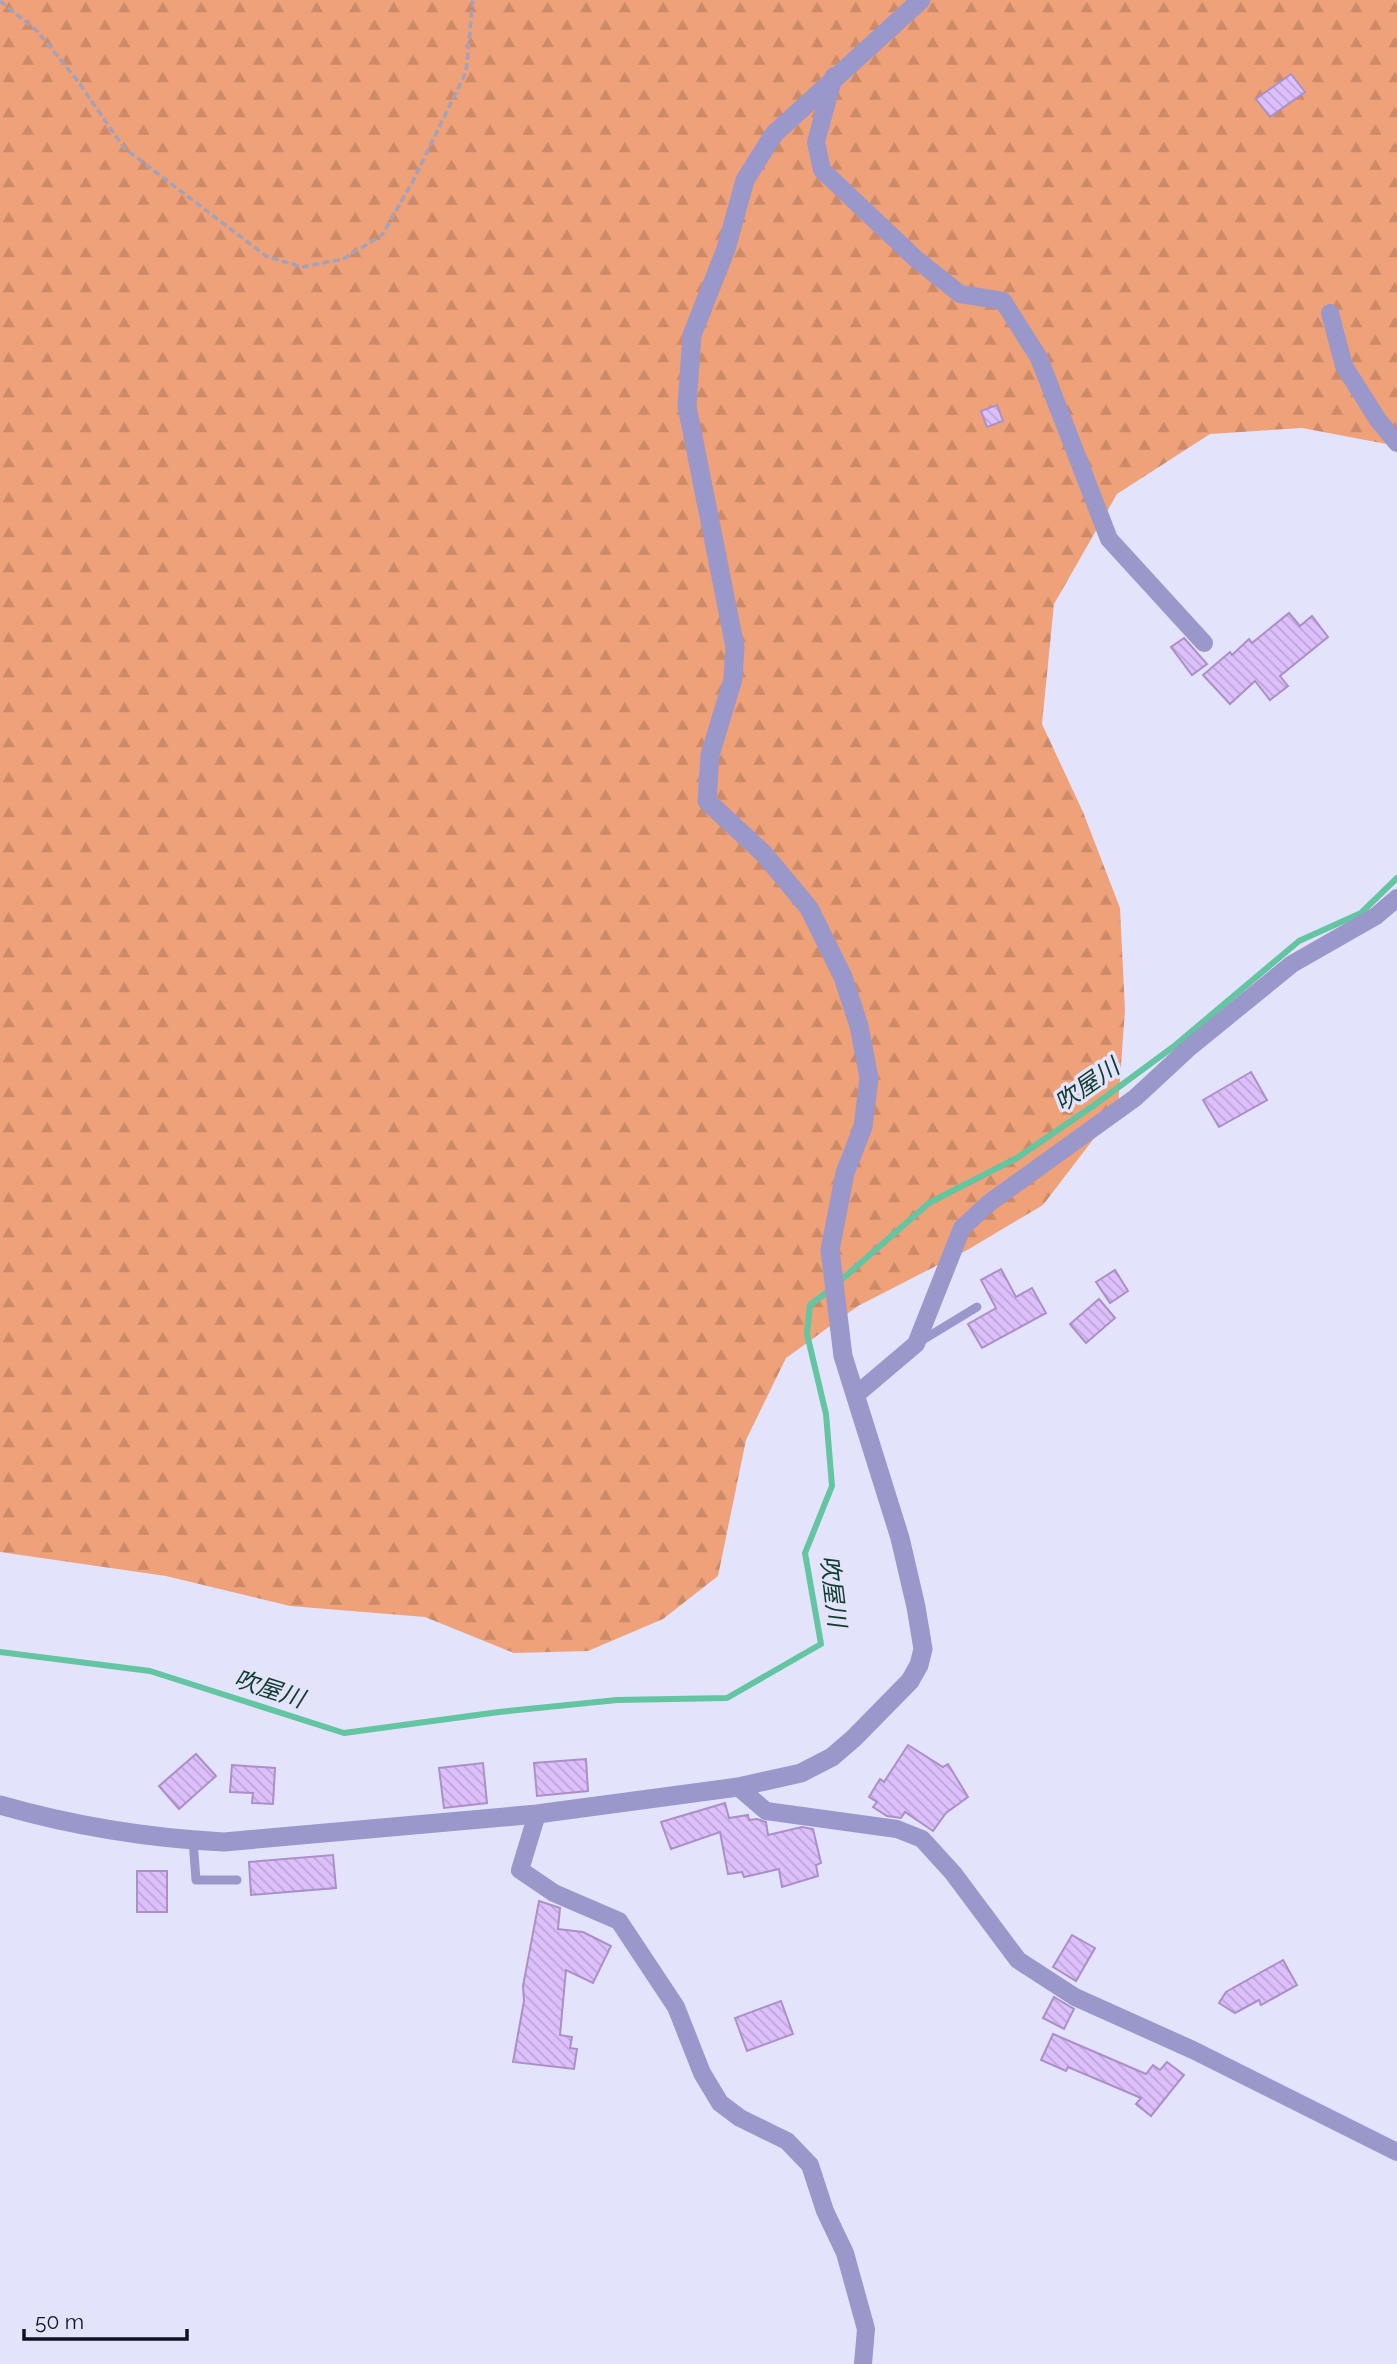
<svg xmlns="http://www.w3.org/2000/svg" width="1397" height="2364" font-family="Raleway,'Noto Sans JP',sans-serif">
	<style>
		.forest { fill: url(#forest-firs) }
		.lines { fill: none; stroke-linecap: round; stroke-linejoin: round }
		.stream { stroke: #63c5a1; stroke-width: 6 }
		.building { fill: url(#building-back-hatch); stroke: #ab8fc7; stroke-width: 2 }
		.path { stroke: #a4a2ba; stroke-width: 3.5; stroke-dasharray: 7 3.5; stroke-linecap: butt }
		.service { stroke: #9a97cb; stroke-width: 9 }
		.minor { stroke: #9a97cb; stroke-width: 18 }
		.tertiary { stroke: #9a97cb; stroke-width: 19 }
		.labels { text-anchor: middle; stroke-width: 7; stroke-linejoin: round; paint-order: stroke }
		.water-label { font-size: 24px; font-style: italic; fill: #103c2d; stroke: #e4e3fc }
	</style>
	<defs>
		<pattern id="forest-firs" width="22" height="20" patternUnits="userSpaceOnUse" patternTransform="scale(1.75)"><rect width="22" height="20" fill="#efa179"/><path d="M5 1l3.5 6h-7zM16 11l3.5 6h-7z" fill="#cc8a68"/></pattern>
		<pattern id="building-back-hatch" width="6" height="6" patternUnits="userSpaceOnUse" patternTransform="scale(1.75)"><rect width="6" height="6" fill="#ddc0fb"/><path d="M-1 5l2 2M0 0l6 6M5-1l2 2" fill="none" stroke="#bda4d7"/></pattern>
	</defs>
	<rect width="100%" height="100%" fill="#e4e3fc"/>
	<!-- forest -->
	<path class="forest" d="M0 0H1397V446L1302 428 1210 434 1117 494 1054 604 1042 724 1083 812 1120 908 1125 1010 1118 1107 1043 1205 969 1249 858 1306 786 1358 746 1440 718 1576 663 1619 588 1651 514 1653 425 1617 290 1606 166 1576 0 1552Z"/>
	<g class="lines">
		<!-- stream -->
		<g class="stream">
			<path d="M839 1282 929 1203 1017 1158 1093 1106 1173 1047 1299 941 1361 913 1397 878"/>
			<path d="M0 1652 150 1671 344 1733 499 1712 617 1700 727 1698 821 1644 805 1553 832 1486 826 1414 807 1334 810 1305 831 1289"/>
		</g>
	</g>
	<!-- building -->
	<g class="building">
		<path d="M1291 74 1305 92 1270 117 1256 99Z"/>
		<path d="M997 405 1003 421 987 427 981 411Z"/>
		<path d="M1289 613 1300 626 1312 616 1328 637 1280 676 1288 686 1270 700 1255 681 1230 704 1203 675 1230 652 1232 655 1249 639 1252 643Z"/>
		<path d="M1184 638 1207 664 1192 675 1171 647Z"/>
		<path d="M1251 1072 1267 1100 1219 1127 1203 1100Z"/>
		<path d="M1001 1269 1016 1297 1032 1288 1046 1313 982 1348 968 1324 996 1308 981 1280Z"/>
		<path d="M1115 1270 1128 1291 1110 1303 1096 1282Z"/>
		<path d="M1099 1299 1115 1318 1086 1343 1070 1324Z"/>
		<path d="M908 1745 943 1767 948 1764 968 1797 946 1813 933 1831 905 1812 901 1818 887 1816 873 1807 877 1802 869 1797 880 1779 884 1782Z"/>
		<path d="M196 1754 216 1776 179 1809 159 1786Z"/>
		<path d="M586 1759 588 1791 537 1796 534 1763Z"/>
		<path d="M483 1763 487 1803 444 1808 439 1768Z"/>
		<path d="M232 1765 275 1768 273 1804 252 1803 253 1793 230 1792Z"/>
		<path d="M725 1803 729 1818 748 1815 749 1820 757 1819 766 1822 768 1835 802 1827 813 1829 821 1863 816 1865 818 1876 782 1887 779 1869 744 1877 742 1872 728 1874 720 1832 671 1849 661 1822Z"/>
		<path d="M333 1855 336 1888 251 1895 249 1862Z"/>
		<rect x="137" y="1871" width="30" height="41"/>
		<path d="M539 1901 560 1908 558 1929 583 1932 611 1946 593 1983 566 1970 560 2035 572 2037 570 2048 577 2049 574 2069 513 2062 524 2001 523 1986Z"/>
		<path d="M1072 1935 1095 1948 1076 1981 1053 1967Z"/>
		<path d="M1283 1960 1297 1985 1261 2005 1259 2000 1235 2013 1219 2003 1226 1992Z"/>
		<path d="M1054 1997 1074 2009 1064 2029 1043 2018Z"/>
		<path d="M781 2001 793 2034 747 2051 735 2018Z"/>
		<path d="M1053 2034 1146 2074 1153 2065 1160 2070 1167 2062 1184 2075 1151 2116 1136 2104 1141 2098 1068 2067 1066 2071 1041 2060Z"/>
	</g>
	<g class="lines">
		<!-- path -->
		<path class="path" d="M0 1 37 31 77 80 124 148 266 256 302 267 343 259 382 235 412 183 466 72 473 0"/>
		<!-- service -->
		<g class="service">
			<path d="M921 1341 977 1307"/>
			<path d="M193 1840 196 1880H237"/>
		</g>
		<!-- minor -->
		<g class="minor">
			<path d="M834 76 816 142 822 170 916 259 960 294 1003 301 1039 358 1109 539 1204 643"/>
			<path d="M1330 313 1344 366 1378 420 1397 443"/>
			<path d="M857 1394 916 1344 962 1228 989 1203 1135 1098 1190 1047 1292 964 1376 916 1397 898"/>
			<path d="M738 1787 766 1811 897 1829 922 1839 953 1873 1018 1960 1075 1997 1193 2050 1397 2152"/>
			<path d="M537 1814 520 1870 554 1893 619 1921 676 2007 702 2073 720 2103 740 2118 787 2141 810 2165 825 2211 845 2253 866 2329 863 2364"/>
		</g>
		<!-- tertiary -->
		<path class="tertiary" d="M0 1805C73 1826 148 1838 224 1842L537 1814 738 1787 801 1773 832 1757 854 1738 910 1681 919 1665 923 1649 916 1607 900 1538 843 1356 830 1250 845 1173 863 1127 869 1078 859 1026 843 977 809 908 764 854 707 801 710 755 733 679 735 647 687 406 692 335 726 249 745 180 774 134 921 0"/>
	</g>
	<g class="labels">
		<!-- water labels -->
		<g class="water-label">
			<text transform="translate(1087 1085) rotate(-35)" y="8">吹屋川</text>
			<text transform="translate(833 1591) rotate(83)" y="8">吹屋川</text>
			<text transform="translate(269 1689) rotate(18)" y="8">吹屋川</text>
		</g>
	</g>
	<!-- scale -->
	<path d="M24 2329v10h163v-10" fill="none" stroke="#121025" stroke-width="3.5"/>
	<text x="35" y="2329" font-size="21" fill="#121025" stroke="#e4e3fc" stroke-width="5" paint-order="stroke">50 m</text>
</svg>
